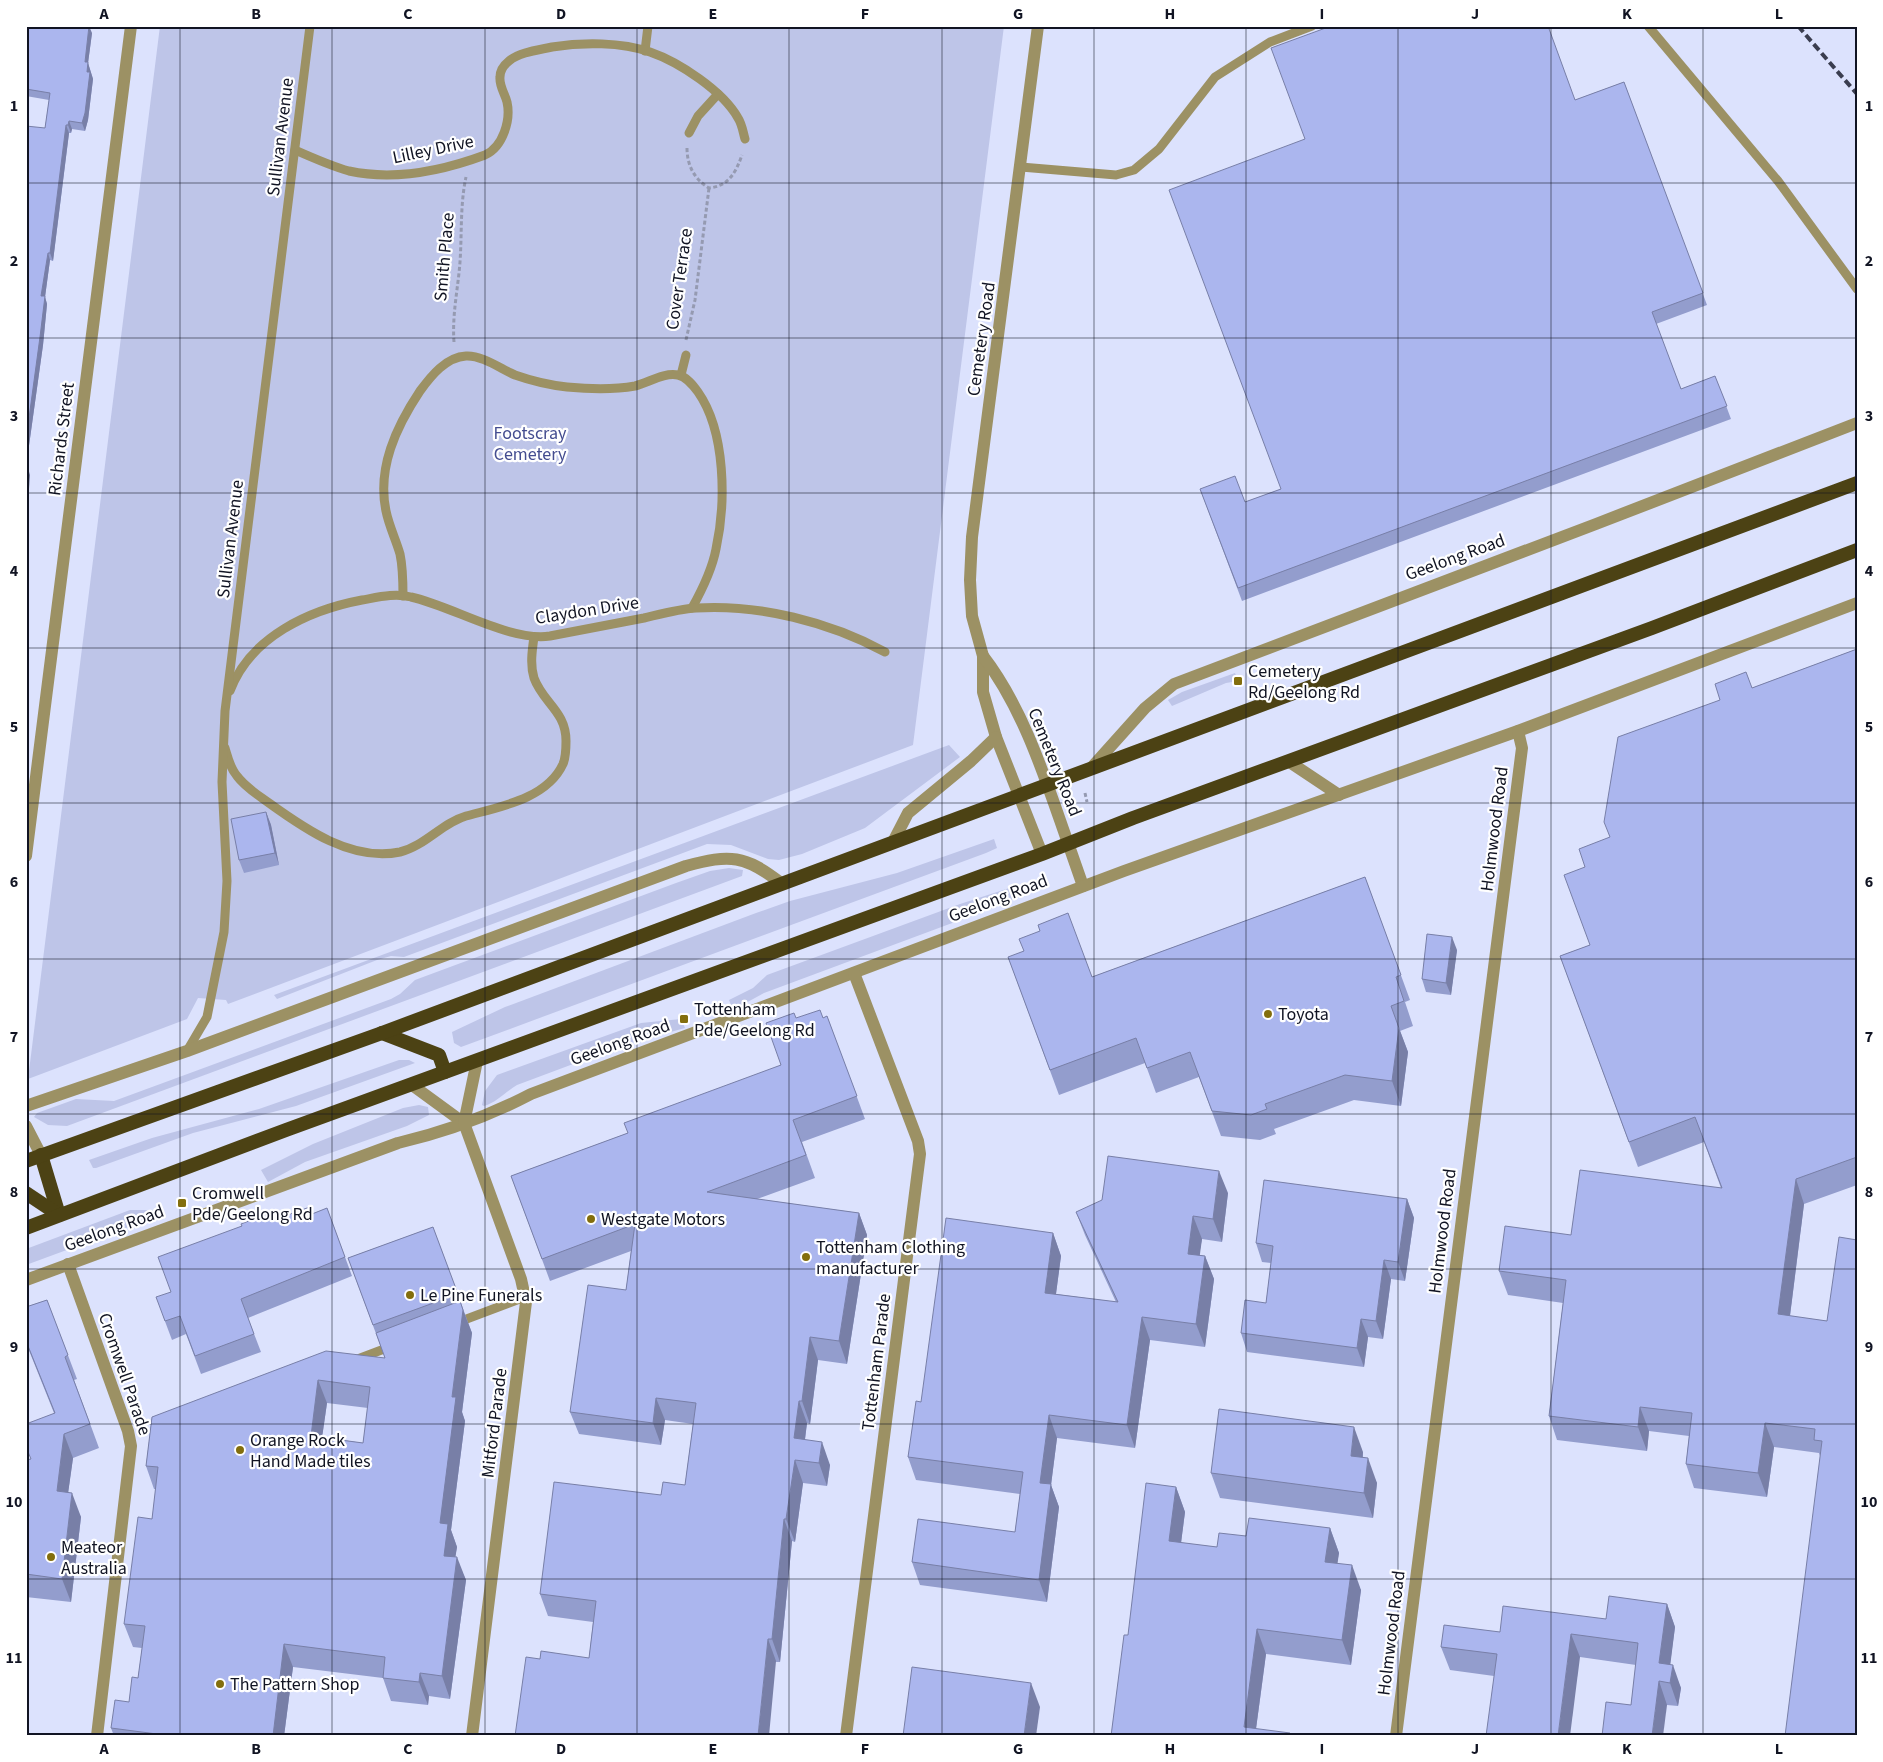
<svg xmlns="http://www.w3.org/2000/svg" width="1883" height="1762" font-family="'Source Sans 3',sans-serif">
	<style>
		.green { fill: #bec5e8 }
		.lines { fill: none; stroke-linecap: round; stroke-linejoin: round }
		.path { stroke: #959ab1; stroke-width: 3; stroke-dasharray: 4 2.5; stroke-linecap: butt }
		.service { stroke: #9c9164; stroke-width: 9 }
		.minor { stroke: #9c9164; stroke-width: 12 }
		.tertiary { stroke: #9c9164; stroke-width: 12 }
		.trunk { stroke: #4c4214; stroke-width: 14 }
		.rail { stroke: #3a3d4f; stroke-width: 4; stroke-dasharray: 8 4; stroke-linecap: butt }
		.wall { fill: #939dcd; fill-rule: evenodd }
		.shaded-wall { fill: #787fa7 }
		.building { fill: #abb6ee; stroke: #787fa7; fill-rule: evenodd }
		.grid { fill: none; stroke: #111423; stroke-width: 1; stroke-opacity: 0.55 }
		.poi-dot { fill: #836e0d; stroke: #fff; stroke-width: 2 }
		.labels { text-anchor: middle; stroke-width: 4.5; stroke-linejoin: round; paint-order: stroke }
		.street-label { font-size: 18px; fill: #111423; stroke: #fff }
		.park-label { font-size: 18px; fill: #444d90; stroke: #fff }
		.poi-label { font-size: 18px; fill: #111423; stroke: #fff; text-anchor: start }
		.neatline { fill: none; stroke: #111423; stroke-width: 2 }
		.grid-label { font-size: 16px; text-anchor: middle; font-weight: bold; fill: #111423 }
	</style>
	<rect width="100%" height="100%" fill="#dce2fd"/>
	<!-- green -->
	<g class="green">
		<path d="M160 26H1004L913 745 228 1004 226 1000 198 998 187 1019 28 1079Z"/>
		<path d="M1235 673 1238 681 1226 683 1172 706 1168 700 1182 692Z"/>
		<path d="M949 745 960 757 865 828 802 854 779 860 768 859 731 845 707 844 404 957 391 956 377 960 277 999 274 995Z"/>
		<path d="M994 839 997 848 986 853 461 1047 454 1043 452 1032 505 1007 756 913 790 901 897 873Z"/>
		<path d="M729 868 743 870 742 876 67 1126 48 1125 34 1117 37 1113 76 1099 114 1101 391 999 400 994 415 980 676 883 710 871Z"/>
		<path d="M1019 885 1022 895 1006 903 764 993 733 1010 729 1000 753 988 767 975 960 904Z"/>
		<path d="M681 1019 685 1028 624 1045 517 1085C505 1092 497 1102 484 1106L482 1105 485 1091 497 1075 641 1023Z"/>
		<path d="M399 1060H409L415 1063 296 1106 193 1133 96 1168H93L89 1160 152 1138 259 1109Z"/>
		<path d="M419 1105 428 1107 429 1115 407 1126 305 1162 268 1182 261 1170 313 1144 403 1108Z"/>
		<path d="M130 1210H158L162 1219 129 1227 26 1265V1249Z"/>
	</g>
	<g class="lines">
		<!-- path -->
		<g class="path">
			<path d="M687 148C687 165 694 179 709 188 729 186 736 172 742 155"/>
			<path d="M686 340 695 300 709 188"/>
			<path d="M454 342C452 314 458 289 460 262 462 233 460 205 466 177"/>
			<path d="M1085 793 1087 802"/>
		</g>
		<!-- service -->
		<g class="service">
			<path d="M1648 26 1778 181 1857 289"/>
			<path d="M645 51 648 26"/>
			<path d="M689 133 698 116 718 94"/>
			<path d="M295 150C313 158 331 166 349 171 395 181 442 171 485 155 503 147 511 120 507 102 505 94 499 86 500 77 500 71 504 65 509 61 520 52 539 50 552 47 583 42 621 42 650 52 679 62 723 91 738 118 742 124 743 132 745 139"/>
			<path d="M1021 167 1116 175 1134 170 1159 149 1215 77 1270 42 1312 26"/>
			<path d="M681 375 686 355"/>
			<path d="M403 596C403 582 403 568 400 554 396 540 389 526 386 511 377 468 396 427 420 391 431 376 446 357 466 356 482 355 501 369 515 375 532 381 549 385 567 387 589 389 612 390 635 386 648 383 664 372 678 375 687 377 693 385 698 392 726 432 726 503 716 549 712 570 702 590 692 608"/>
			<path d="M230 691C250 637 309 610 362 600 379 597 395 593 411 597 452 606 510 642 550 636 581 630 612 624 644 618 661 614 679 609 696 608 759 604 830 622 885 652"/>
			<path d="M225 748C228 758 230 768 237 776 245 787 258 795 269 803 305 829 352 862 400 852 425 846 442 823 466 816 499 807 547 799 563 764 566 757 566 749 566 741 566 711 543 703 534 678 530 665 532 651 534 637"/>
			<path d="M187 1051 207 1017 224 932 227 881 222 782 225 711 310 26"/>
			<path d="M456 1323 525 1297"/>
			<path d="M355 1360 392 1346"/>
		</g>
		<!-- minor -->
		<g class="minor">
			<path d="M1288 761 1339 795"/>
			<path d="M1093 766 1145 708 1174 684 1596 524 1857 423"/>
			<path d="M1068 843 1083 886"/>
			<path d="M26 856 131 26"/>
			<path d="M412 1085 464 1123"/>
			<path d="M26 1106 187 1051 686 866C730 854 745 855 781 883"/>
			<path d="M26 1126 41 1155"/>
			<path d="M68 1264 128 1431 131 1446 97 1736"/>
			<path d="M26 1280 398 1143C445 1132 489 1116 531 1094L1124 871 1518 731 1857 603"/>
			<path d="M472 1736 526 1302 521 1279 464 1123 477 1061"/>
			<path d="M846 1736 920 1154 918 1141 854 973"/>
			<path d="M1396 1736 1522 748 1518 731"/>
		</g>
		<!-- tertiary -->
		<g class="tertiary">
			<path d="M1038 26 972 537 970 580 972 616 983 656V692L996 737 1042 854"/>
			<path d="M983 656C1024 709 1046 781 1068 843"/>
			<path d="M893 842 908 813 971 761 996 737"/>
		</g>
		<!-- trunk -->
		<g class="trunk">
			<path d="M382 1033 439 1055 445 1072"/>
			<path d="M41 1155 59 1215"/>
			<path d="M26 1161 382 1033 1857 483"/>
			<path d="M26 1193 59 1215"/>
			<path d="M26 1228 286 1130 1042 854 1133 818 1652 628 1857 550"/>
		</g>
		<!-- rail -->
		<path class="rail" d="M1798 26 1857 94"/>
	</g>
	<!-- wall -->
	<g class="wall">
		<path d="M26 26 92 33 88 63 93 79 88 120 85 131 72 129 71 133H69L53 261 50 260 45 297 47 304 43 345 26 467 45 128 49 100 26 96Z"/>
		<path d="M1624 82 1707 305 1656 324 1681 389 1715 376 1731 419 1242 601 1200 489 1245 502 1281 489 1305 139 1575 100Z"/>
		<path d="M1857 649V1185L1804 1204 1790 1316 1827 1321 1857 1240 1820 1456 1819 1453 1774 1447 1767 1497 1694 1488 1686 1464 1689 1436 1649 1431 1647 1451 1557 1440 1549 1416 1563 1303 1508 1295 1499 1271 1571 1235 1721 1188 1704 1142 1638 1167 1560 956 1590 945 1585 867 1610 837 1752 688Z"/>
		<path d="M266 812 271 825 279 865 244 873 239 860Z"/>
		<path d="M1365 877 1410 1000 1405 1002 1413 1026 1400 1031 1408 1052 1401 1106 1354 1100 1274 1129 1276 1134 1260 1140 1221 1136 1199 1077 1156 1093 1145 1063 1059 1095 1008 957 1092 977Z"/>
		<path d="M1457 950 1451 995 1426 992 1422 979Z"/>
		<path d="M827 1016 865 1119 802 1142 815 1178 757 1199 859 1213 867 1235 847 1364 818 1360 810 1424 807 1423 805 1440 830 1465 827 1486 803 1483 795 1542 792 1541 780 1662 540 1659 589 1658 593 1622 548 1616 540 1594 661 1495 685 1485 693 1424 665 1420 661 1445 579 1434 570 1412 626 1290 631 1251 550 1281 511 1176 628 1133 781 1065 796 1018H823Z"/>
		<path d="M1228 1193 1222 1242 1202 1239 1199 1255 1205 1256 1214 1279 1205 1347 1150 1340 1135 1448 1057 1438 1051 1485 1059 1507 1047 1602 920 1585 912 1562 1015 1532 1020 1494 916 1480 908 1457 921 1402 1053 1233 1061 1256 1056 1294 1116 1302 1085 1235 1076 1212Z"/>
		<path d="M1407 1199 1414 1218 1405 1281 1391 1279 1383 1339 1368 1337 1364 1367 1247 1352 1241 1333 1266 1303 1271 1263 1262 1262 1256 1243Z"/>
		<path d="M327 1208 352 1276 248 1318 261 1352 201 1374 186 1334 172 1340 163 1316 171 1292 242 1226 312 1214Z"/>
		<path d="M433 1227 472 1333 462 1412 465 1421 451 1530 457 1547 455 1557 466 1580 450 1699 429 1696 428 1705 391 1701 383 1678 293 1667 284 1736H114L111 1728 129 1702 138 1678 142 1648 133 1647 124 1624 152 1519 156 1489H154L146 1466 152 1417 385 1358 348 1258ZM327 1403 368 1408 363 1443 322 1437Z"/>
		<path d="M47 1300 77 1379 74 1380 99 1448 73 1458 68 1493 81 1517 71 1602 26 1597V1460L31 1459 54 1413 26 1343V1307Z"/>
		<path d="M1363 1452V1458L1377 1483 1373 1518 1220 1498 1211 1473Z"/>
		<path d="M1176 1487 1185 1512 1181 1543 1217 1547 1246 1536 1330 1528 1339 1553 1337 1563 1361 1590 1351 1665 1266 1654 1256 1729 1111 1736 1128 1635Z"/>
		<path d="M1667 1604 1675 1627 1670 1664 1681 1688 1678 1706 1667 1705H1631L1636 1665 1580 1657 1494 1676 1450 1670 1441 1647 1500 1632 1606 1619Z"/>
	</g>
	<!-- shaded-wall -->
	<g class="shaded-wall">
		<path d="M89 26 92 33 88 63 93 79 88 120 85 131 82 123 85 62Z"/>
		<path d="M69 121 72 129 71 133 68 125Z"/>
		<path d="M66 125 69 133 53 261 50 253Z"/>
		<path d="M48 253 50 260 45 297 47 304 43 345 26 467V440L41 296Z"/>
		<path d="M28 468 30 475 29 489 26 510V484Z"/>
		<path d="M266 812 271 825 279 865 275 853Z"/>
		<path d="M1452 937 1457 950 1451 995 1446 983Z"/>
		<path d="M1399 1028 1408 1052 1401 1106 1392 1081Z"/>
		<path d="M1219 1171 1228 1193 1222 1242 1213 1219Z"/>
		<path d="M1796 1179 1804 1204 1787 1339 1778 1314Z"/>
		<path d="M1407 1199 1414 1218 1405 1281 1398 1262Z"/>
		<path d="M859 1213 867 1235 847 1364 839 1341Z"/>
		<path d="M1193 1216 1202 1239 1197 1276 1188 1254Z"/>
		<path d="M1053 1233 1061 1256 1053 1316 1045 1293Z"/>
		<path d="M1205 1256 1214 1279 1205 1347 1196 1324Z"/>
		<path d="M1384 1260 1391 1279 1383 1339 1376 1321Z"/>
		<path d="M463 1310 472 1333 462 1412 465 1421 451 1530 457 1547 452 1579 444 1556 440 1523 452 1397Z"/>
		<path d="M1142 1317 1150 1340 1135 1448 1127 1425Z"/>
		<path d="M1361 1319 1368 1337 1364 1367 1357 1348Z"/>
		<path d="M810 1337 818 1360 810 1424 802 1401Z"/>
		<path d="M318 1380 327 1403 319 1459 311 1436Z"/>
		<path d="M656 1398 665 1420 661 1445 653 1423Z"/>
		<path d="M799 1401 807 1423 802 1461 794 1438Z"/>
		<path d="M1640 1407 1649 1431 1647 1451 1638 1427Z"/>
		<path d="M1049 1415 1057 1438 1051 1485 1059 1507 1047 1602 1039 1580 1040 1483Z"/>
		<path d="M1765 1423 1774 1447 1767 1497 1758 1473Z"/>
		<path d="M1354 1427 1363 1452 1360 1481 1351 1456Z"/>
		<path d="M64 1434 73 1458 65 1515 57 1491Z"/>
		<path d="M822 1442 830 1465 827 1486 819 1463Z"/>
		<path d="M1368 1458 1377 1483 1373 1518 1364 1493Z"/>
		<path d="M795 1460 803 1483 795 1542 786 1519Z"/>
		<path d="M1176 1487 1185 1512 1178 1566 1169 1541Z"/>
		<path d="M72 1493 81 1517 71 1602 62 1579Z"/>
		<path d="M784 1519 792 1541 780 1662 772 1639Z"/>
		<path d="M1330 1528 1339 1553 1334 1587 1325 1562Z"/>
		<path d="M457 1557 466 1580 450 1699 442 1676Z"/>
		<path d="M1352 1565 1361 1590 1351 1665 1342 1640Z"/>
		<path d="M1667 1604 1675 1627 1668 1683 1659 1663Z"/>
		<path d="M1257 1629 1266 1654 1255 1736 1244 1727Z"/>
		<path d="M1571 1634 1580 1657 1570 1736H1558Z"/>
		<path d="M768 1639 776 1661 769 1736H758Z"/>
		<path d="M284 1644 293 1667 284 1736H273Z"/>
		<path d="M1673 1665 1681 1688 1678 1706 1670 1683Z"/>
		<path d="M420 1673 429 1696 428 1705 419 1682Z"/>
		<path d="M1659 1681 1667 1705 1663 1736H1652Z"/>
		<path d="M1031 1683 1040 1707 1036 1736H1024Z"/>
	</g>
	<!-- building -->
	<g class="building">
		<path d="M26 26H89L85 62H88L87 72H90L85 113 82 123 69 121 68 125H66L50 253H48L41 296H45L40 337 26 440V126L45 128 50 93 26 89Z"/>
		<path d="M1331 26H1548L1575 100 1624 82 1703 293 1652 312 1681 389 1715 376 1727 406 1238 588 1200 489 1235 476 1245 502 1281 489 1169 190 1305 139 1271 48Z"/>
		<path d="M26 467 28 468 26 484Z"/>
		<path d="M1857 649V1157L1796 1179 1778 1314 1827 1321 1839 1237 1857 1240V1736H1785L1822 1441 1814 1440 1815 1429 1765 1423 1758 1473 1686 1464 1692 1413 1640 1407 1638 1427 1549 1416 1566 1280 1499 1271 1505 1226 1571 1235 1580 1170 1722 1188 1695 1117 1629 1142 1560 956 1590 945 1564 875 1585 867 1579 849 1610 837 1604 822 1618 737 1720 700 1715 684 1746 672 1752 688Z"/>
		<path d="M266 812 275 853 239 860 231 819Z"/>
		<path d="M1365 877 1401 975 1396 977 1404 1001 1391 1006 1399 1028 1392 1081 1345 1075 1265 1104 1267 1109 1251 1115 1212 1111 1190 1052 1147 1068 1136 1038 1050 1070 1008 957 1024 951 1019 939 1040 931 1038 925 1068 913 1092 977Z"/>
		<path d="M1427 934 1452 937 1446 983 1422 979Z"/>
		<path d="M820 1010 823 1018 827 1016 857 1096 793 1120 806 1155 707 1192 859 1213 839 1341 810 1337 802 1401H799L794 1438 822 1442 819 1463 795 1460 786 1519H784L772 1639H768L758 1736H515L526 1657 540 1659 541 1651 589 1658 596 1601 540 1594 554 1482 661 1495 663 1482 685 1485 696 1403 656 1398 653 1423 570 1412 588 1285 626 1290 635 1224 542 1259 511 1176 628 1133 624 1123 781 1065 766 1023 794 1013 796 1018Z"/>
		<path d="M1108 1156 1219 1171 1213 1219 1193 1216 1188 1254 1205 1256 1196 1324 1142 1317 1127 1425 1049 1415 1040 1483 1051 1484 1039 1580 912 1562 918 1519 1015 1532 1023 1472 908 1457 916 1401 921 1402 946 1218 1053 1233 1045 1293 1118 1302 1076 1212 1102 1200Z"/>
		<path d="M1264 1180 1407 1199 1398 1262 1384 1260 1376 1321 1361 1319 1357 1348 1241 1333 1245 1300 1266 1303 1273 1246 1256 1243Z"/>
		<path d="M310 1207 312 1214 327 1208 345 1257 241 1299 254 1334 195 1356 180 1316 165 1321 156 1297 171 1292 158 1257 242 1226 241 1224 267 1214 270 1221Z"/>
		<path d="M433 1227 458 1294 373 1325 348 1258Z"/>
		<path d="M47 1300 68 1355 65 1357 90 1424 64 1434 57 1491 72 1493 62 1579 26 1574V1460L31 1459 26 1447V1424L55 1413 26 1341V1307Z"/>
		<path d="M460 1301 463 1310 452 1397H456L440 1523 448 1524 444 1556 457 1557 442 1676 420 1673 419 1682 383 1678 385 1657 284 1644 273 1736H172L111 1728 115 1700 129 1702 132 1677 138 1678 145 1626 124 1624 138 1517 152 1519 158 1467 146 1466 152 1417 326 1351 385 1358 376 1333ZM318 1380 370 1387 363 1443 311 1436Z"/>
		<path d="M1219 1409 1354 1427 1351 1456 1368 1458 1364 1493 1211 1473Z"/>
		<path d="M1146 1483 1176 1487 1169 1541 1217 1547 1219 1533 1246 1536 1249 1518 1330 1528 1325 1562 1352 1565 1342 1640 1257 1629 1244 1727 1290 1733V1736H1111L1124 1635H1128Z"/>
		<path d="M1609 1596 1667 1604 1659 1663 1673 1665 1670 1683 1659 1681 1652 1736H1602L1606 1702 1631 1705 1638 1643 1571 1634 1558 1736H1486L1497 1654 1441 1647 1444 1625 1500 1632 1503 1606 1606 1619Z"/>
		<path d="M912 1667 1031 1683 1024 1736H903Z"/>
	</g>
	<!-- grid -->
	<path class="grid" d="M180 26V1736M332 26V1736M485 26V1736M637 26V1736M789 26V1736M942 26V1736M1094 26V1736M1246 26V1736M1398 26V1736M1551 26V1736M1703 26V1736M26 183H1857M26 338H1857M26 493H1857M26 648H1857M26 803H1857M26 959H1857M26 1114H1857M26 1269H1857M26 1424H1857M26 1579H1857"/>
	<!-- markers -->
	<g class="poi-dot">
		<rect x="1233" y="676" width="10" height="10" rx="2.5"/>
		<circle cx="1268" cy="1014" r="5"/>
		<rect x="679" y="1014" width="10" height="10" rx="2.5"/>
		<rect x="177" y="1198" width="10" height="10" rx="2.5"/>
		<circle cx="591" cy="1219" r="5"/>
		<circle cx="806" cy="1257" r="5"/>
		<circle cx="410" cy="1295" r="5"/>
		<circle cx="240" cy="1450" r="5"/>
		<circle cx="51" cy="1557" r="5"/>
		<circle cx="220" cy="1684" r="5"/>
	</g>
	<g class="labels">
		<!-- street labels -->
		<g class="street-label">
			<text transform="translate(280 137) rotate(-83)" y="6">Sullivan Avenue</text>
			<text transform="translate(433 149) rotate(-12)" y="6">Lilley Drive</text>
			<text transform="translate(444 257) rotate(-85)" y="6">Smith Place</text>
			<text transform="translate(679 279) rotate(-82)" y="6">Cover Terrace</text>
			<text transform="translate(981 339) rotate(-82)" y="6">Cemetery Road</text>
			<text transform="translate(61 439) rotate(-83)" y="6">Richards Street</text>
			<text transform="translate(230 539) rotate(-83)" y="6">Sullivan Avenue</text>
			<text transform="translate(1455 557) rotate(-20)" y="6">Geelong Road</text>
			<text transform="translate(587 610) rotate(-9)" y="6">Claydon Drive</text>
			<text transform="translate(1055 762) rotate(68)" y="6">Cemetery Road</text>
			<text transform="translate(1494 829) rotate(-83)" y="6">Holmwood Road</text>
			<text transform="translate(998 898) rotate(-21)" y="6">Geelong Road</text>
			<text transform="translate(620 1042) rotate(-20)" y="6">Geelong Road</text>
			<text transform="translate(114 1228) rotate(-20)" y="6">Geelong Road</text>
			<text transform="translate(1442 1231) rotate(-83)" y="6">Holmwood Road</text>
			<text transform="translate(876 1362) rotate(-83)" y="6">Tottenham Parade</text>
			<text transform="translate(125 1374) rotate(71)" y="6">Cromwell Parade</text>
			<text transform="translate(494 1423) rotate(-83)" y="6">Mitford Parade</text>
			<text transform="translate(1391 1633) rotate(-83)" y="6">Holmwood Road</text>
		</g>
		<!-- park labels -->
		<g class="park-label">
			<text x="530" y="439">Footscray<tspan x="530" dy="21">Cemetery</tspan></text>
		</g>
		<!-- poi labels -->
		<g class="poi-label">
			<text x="1248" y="677">Cemetery<tspan x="1248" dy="21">Rd/Geelong Rd</tspan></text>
			<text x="694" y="1015">Tottenham<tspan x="694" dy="21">Pde/Geelong Rd</tspan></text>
			<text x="1278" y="1020">Toyota</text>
			<text x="192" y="1199">Cromwell<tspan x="192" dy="21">Pde/Geelong Rd</tspan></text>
			<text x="601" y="1225">Westgate Motors</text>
			<text x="816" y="1253">Tottenham Clothing<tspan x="816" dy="21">manufacturer</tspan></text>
			<text x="420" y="1301">Le Pine Funerals</text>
			<text x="250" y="1446">Orange Rock<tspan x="250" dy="21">Hand Made tiles</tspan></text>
			<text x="61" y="1553">Meateor<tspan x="61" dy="21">Australia</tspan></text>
			<text x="230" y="1690">The Pattern Shop</text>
		</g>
	</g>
	<!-- border -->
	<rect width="1883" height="1762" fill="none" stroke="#ffffff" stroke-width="55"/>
	<rect x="28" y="28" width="1828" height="1706" class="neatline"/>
	<g class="grid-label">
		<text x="104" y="19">A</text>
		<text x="256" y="19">B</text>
		<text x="408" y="19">C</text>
		<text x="561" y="19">D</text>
		<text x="713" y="19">E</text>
		<text x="865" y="19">F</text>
		<text x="1018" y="19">G</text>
		<text x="1170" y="19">H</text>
		<text x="1322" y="19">I</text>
		<text x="1475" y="19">J</text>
		<text x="1627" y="19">K</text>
		<text x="1779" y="19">L</text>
		<text x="14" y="111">1</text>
		<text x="1869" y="111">1</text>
		<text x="14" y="266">2</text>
		<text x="1869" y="266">2</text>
		<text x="14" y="421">3</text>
		<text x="1869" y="421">3</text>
		<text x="14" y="576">4</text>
		<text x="1869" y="576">4</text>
		<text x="14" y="732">5</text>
		<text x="1869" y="732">5</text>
		<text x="14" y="887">6</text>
		<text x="1869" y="887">6</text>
		<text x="14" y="1042">7</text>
		<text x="1869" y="1042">7</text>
		<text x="14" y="1197">8</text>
		<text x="1869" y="1197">8</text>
		<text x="14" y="1352">9</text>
		<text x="1869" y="1352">9</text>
		<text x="14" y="1507">10</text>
		<text x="1869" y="1507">10</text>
		<text x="14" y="1663">11</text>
		<text x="1869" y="1663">11</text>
		<text x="104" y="1754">A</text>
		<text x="256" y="1754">B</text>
		<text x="408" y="1754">C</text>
		<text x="561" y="1754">D</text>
		<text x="713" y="1754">E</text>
		<text x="865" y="1754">F</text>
		<text x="1018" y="1754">G</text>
		<text x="1170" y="1754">H</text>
		<text x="1322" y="1754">I</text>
		<text x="1475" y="1754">J</text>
		<text x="1627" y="1754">K</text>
		<text x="1779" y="1754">L</text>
	</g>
</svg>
